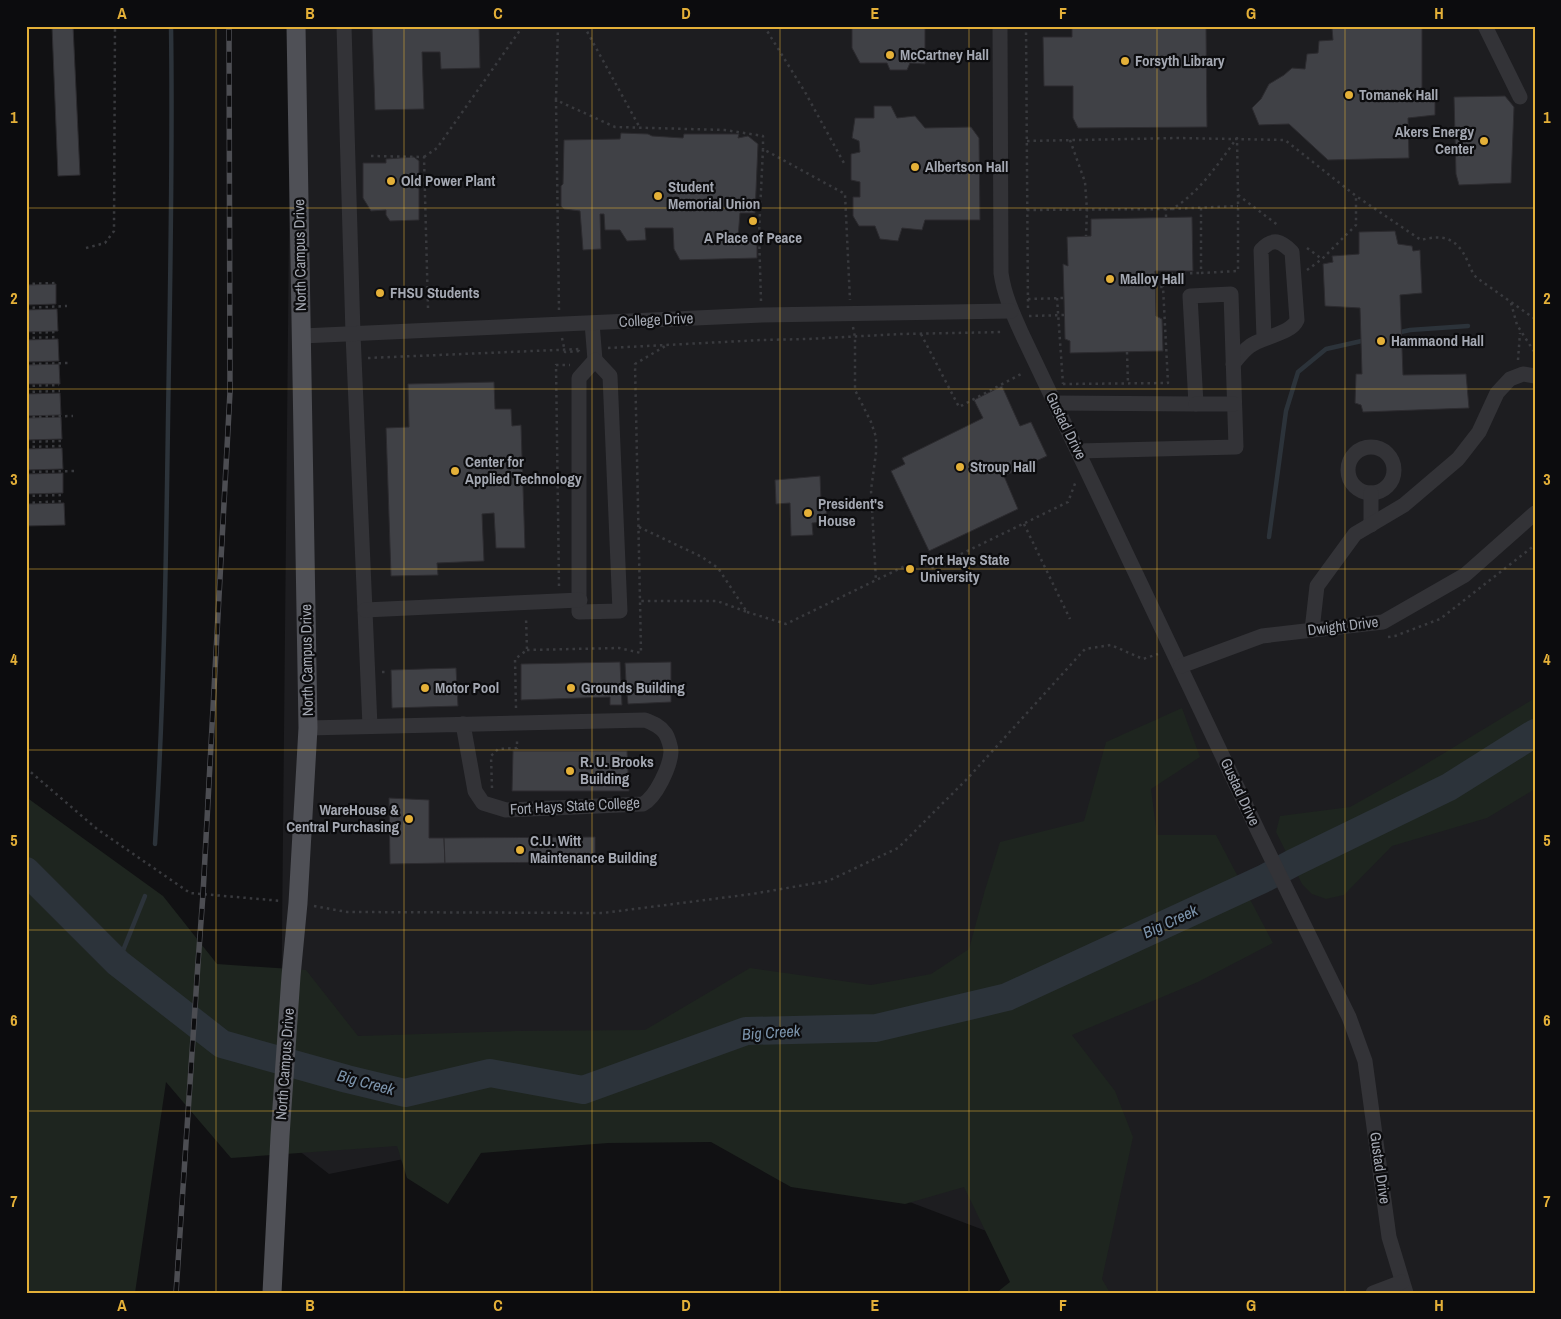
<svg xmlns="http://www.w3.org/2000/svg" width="1561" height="1319" font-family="'Archivo Narrow',sans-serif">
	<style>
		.built { fill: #1d1d20 }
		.green { fill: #1e251f }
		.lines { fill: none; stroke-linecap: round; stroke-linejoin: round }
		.stream { stroke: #2c333a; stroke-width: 4.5 }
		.river { stroke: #2c333a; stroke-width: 28 }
		.building { fill: #404146; stroke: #2c2b2f }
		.path { stroke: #393a3e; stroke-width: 2.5; stroke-dasharray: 2.5 4; stroke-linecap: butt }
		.minor { stroke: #333337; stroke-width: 15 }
		.major { stroke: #4f5056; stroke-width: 19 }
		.rail-casing { stroke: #4c4d52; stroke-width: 5.5 }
		.rail { stroke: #0c0c0e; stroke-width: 4; stroke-dasharray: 11; stroke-linecap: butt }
		.grid { fill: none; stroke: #e4b038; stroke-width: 1; stroke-opacity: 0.55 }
		.poi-dot { fill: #e4b038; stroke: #0c0c0e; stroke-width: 2 }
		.labels { text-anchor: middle; stroke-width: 4.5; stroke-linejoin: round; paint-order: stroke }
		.poi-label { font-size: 15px; font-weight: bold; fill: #a4a8b2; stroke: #0c0c0e; text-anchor: start }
		.street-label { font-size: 15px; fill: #a4a8b2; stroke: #0c0c0e }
		.water-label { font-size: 16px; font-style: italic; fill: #7c94ac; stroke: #0c0c0e }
		.neatline { fill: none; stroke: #e4b038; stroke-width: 2 }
		.grid-label { font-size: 16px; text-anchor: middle; font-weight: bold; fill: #e4b038 }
	</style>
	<rect width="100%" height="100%" fill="#111113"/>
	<!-- built -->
	<path class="built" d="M291 26H1535V1293H1067L1023 1245 817 1167 710 1112 449 1150 329 1174 280 1136Z"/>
	<!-- green -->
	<g class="green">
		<path d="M1535 698V789L1487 818 1392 846 1344 895 1326 899 1312 894 1302 884 1276 832 1280 816 1350 807 1416 770Z"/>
		<path d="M1182 708 1200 757 1151 789 1157 835H1216L1273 943 1198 982 1072 1035 1115 1091 1133 1137 1102 1279 1110 1293H996L1010 1282 964 1187 905 1204 791 1187 711 1142 608 1143 481 1153 448 1204 407 1178 397 1146 231 1158 166 1082 135 1293H26V797L163 896 217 964 306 970 358 1036 516 1031 645 1030 750 968 871 985 931 974 969 949 985 890 1000 842 1084 821 1106 742Z"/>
	</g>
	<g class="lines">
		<!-- stream -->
		<g class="stream">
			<path d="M1396 333 1410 330 1468 326"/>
			<path d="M1269 537 1286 411 1298 372 1326 349 1366 340"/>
			<path d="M155 844C164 704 166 562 168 421 170 289 173 158 171 26"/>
			<path d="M118 963 145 896"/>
		</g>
		<!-- river -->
		<path class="river" d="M26 871 118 963 222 1044 347 1079 405 1093 490 1073 583 1090 746 1031 876 1028 1007 997 1263 879 1293 863 1449 787 1535 733"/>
	</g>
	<!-- building -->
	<g class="building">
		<path d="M52 26H73L80 175 58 176Z"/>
		<path d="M372 26H479L480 68 441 69 440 52H422L424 109 375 110Z"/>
		<path d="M852 26H925V64L910 63 907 70H890L887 63H860L852 48Z"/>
		<path d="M1072 26H1206L1207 127 1078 128 1073 118V86H1044L1043 37H1072Z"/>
		<path d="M1342 26H1422V91L1435 90V115L1408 118 1409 158 1328 160 1289 124 1259 125 1252 108 1261 99 1269 84 1284 75 1292 68 1305 69 1307 54 1318 53 1319 41 1333 40 1332 28Z"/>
		<path d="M1505 96 1514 107 1511 183 1459 185 1456 174 1454 97Z"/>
		<path d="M874 106H891L897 118 915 116 925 128 971 127 979 138 980 220H925L922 230 902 228 898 241 880 239 875 226H859L853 216V197H860V182L851 180V154L860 152 859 141 852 138 855 118H874Z"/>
		<path d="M621 133 648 134 652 136 683 138 684 134H739L738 138 748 136 758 144 755 213H740L738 238 751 237 757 246V258L680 260 674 249 673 228H645L646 240 627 241 620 230H605L604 214H600L601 249 583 250 580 211 564 209 561 206V186L563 184 564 140 620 139Z"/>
		<path d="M414 157 419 161V220L390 221 386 215V210L371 211 363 198V163H386V159Z"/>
		<path d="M1192 217 1193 271H1155L1156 316 1162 319 1163 351 1070 353V341L1065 339 1064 298 1063 264 1068 266 1067 237 1091 236V219Z"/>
		<path d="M1395 231 1398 244 1412 246 1413 251 1420 250 1422 293 1400 295 1403 375 1466 374 1469 408 1363 412 1361 405 1355 403 1356 374H1362L1360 308 1325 306 1323 264 1333 262 1332 256 1359 254V232Z"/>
		<path d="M56 284V304L26 305V285Z"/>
		<path d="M57 309 58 331 26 332V310Z"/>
		<path d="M58 339 59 361 26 362V340Z"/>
		<path d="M59 364 60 384H26V365Z"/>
		<path d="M494 382 495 409H511L512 426 521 425 525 548H496L494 513 482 514 484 561 437 563 438 575 391 576 386 428 409 427 408 384Z"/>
		<path d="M1002 386 1020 426 1031 422 1047 456 1004 476 1018 509 929 551 891 471 905 464 902 458 983 418 974 400Z"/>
		<path d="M60 393 61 415 26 416V394Z"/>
		<path d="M61 417 62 439 26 440V418Z"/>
		<path d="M62 448 63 469 26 470V449Z"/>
		<path d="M63 473V493L26 494V474Z"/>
		<path d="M820 476 821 500H827L826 522 812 523 813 535 791 536 790 503 776 504 775 480Z"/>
		<path d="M64 503 65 525 26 526V504Z"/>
		<path d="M620 662 622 705H610V697L521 700V664Z"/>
		<path d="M671 662V702L628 704 627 694H622L621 682H626L625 663Z"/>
		<path d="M456 668 458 706 392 708 391 670Z"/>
		<path d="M513 751H627L629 791H512Z"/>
		<path d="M389 798 429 800V838H444L445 863 390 864Z"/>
		<path d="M595 837V862L445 863 444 838Z"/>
	</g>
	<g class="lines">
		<!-- path -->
		<g class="path">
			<path d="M584 26 640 128"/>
			<path d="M764 26 805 92 845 165"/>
			<path d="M1026 26 1028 310"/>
			<path d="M556 100 558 26"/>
			<path d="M1070 140 1085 182 1087 210 1086 236"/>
			<path d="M1027 141 1178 138 1285 140 1356 196 1421 240C1443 234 1457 238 1467 260 1470 267 1472 273 1477 278L1535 319"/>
			<path d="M371 156 424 157 428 308"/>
			<path d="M424 157 437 148 523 26"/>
			<path d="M1201 208V273L1238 271V195"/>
			<path d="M1172 209 1238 206"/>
			<path d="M1027 210 1172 209C1199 193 1218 164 1237 138L1238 195 1279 226"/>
			<path d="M1166 217V209"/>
			<path d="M86 248 105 243 114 231 115 26"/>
			<path d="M1307 248 1322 259 1356 225V196"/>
			<path d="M1307 270 1322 259"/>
			<path d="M26 284 56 283"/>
			<path d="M1163 287 1164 274 1201 273"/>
			<path d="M1057 298 1063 384"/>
			<path d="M1028 299 1064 298"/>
			<path d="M761 301 759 233 763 149 845 194 850 300"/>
			<path d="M1511 303 1517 325 1535 353"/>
			<path d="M26 308 67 306"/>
			<path d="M559 310 556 100 615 127 725 130 763 136V149"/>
			<path d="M1029 316 1065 315"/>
			<path d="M853 327 855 337V390L871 422 876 437V453L871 490 876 581"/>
			<path d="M26 333 58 332"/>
			<path d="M921 334 959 407 1023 373"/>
			<path d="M26 338 58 337"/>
			<path d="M562 338 565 352 579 351V352"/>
			<path d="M608 348 762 340 807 339 901 334 1004 332"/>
			<path d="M1127 352 1128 384"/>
			<path d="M368 358 580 349"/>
			<path d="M1518 360 1520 333"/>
			<path d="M26 364 70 363"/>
			<path d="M1063 384 1168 383 1163 287H1155"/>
			<path d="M26 386 59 385"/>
			<path d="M26 392 60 391"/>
			<path d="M26 417 73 416"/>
			<path d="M26 442 61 441"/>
			<path d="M26 447 62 446"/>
			<path d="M26 472 76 471"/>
			<path d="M26 496 64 495"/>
			<path d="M26 503 64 501"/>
			<path d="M1024 524 1070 619"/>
			<path d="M639 527 702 557 718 568 747 612 717 601H640L635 364 667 345"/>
			<path d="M559 586 556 365H570"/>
			<path d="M747 612 786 624 905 566 924 572 1068 502 1076 481"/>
			<path d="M1388 637 1395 636 1440 619 1535 545"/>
			<path d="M527 650 619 648 641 653 640 601"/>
			<path d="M382 672H388"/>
			<path d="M516 708 515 659 527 650 526 617"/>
			<path d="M26 768 97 829 190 893 282 901"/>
			<path d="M492 788 491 756 498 749 517 748V738"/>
			<path d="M314 906 347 912 603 913 752 894 828 881 898 848 968 778 1085 649 1111 645 1143 659 1158 654"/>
		</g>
		<!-- minor -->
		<g class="minor">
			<path d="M344 26 353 334 370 726"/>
			<path d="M1000 26 1001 273C1004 294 1012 312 1021 332L1259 833 1349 1017 1365 1061 1389 1237 1406 1293"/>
			<path d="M1485 26 1520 97"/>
			<path d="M592 323 595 360"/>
			<path d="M302 336 762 315 1011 311"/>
			<path d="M595 360 610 376 620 611 579 612V378Z"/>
			<path d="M1233 364C1238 358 1243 351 1250 346 1262 337 1291 334 1297 320L1292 252C1281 241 1273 237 1261 250L1264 338"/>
			<path d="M1055 403 1196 404 1190 296 1231 294 1236 447 1078 451"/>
			<path d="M1196 404H1234"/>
			<circle cx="1371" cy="470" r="23"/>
			<path d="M1371 525V493"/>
			<path d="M365 610 580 600"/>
			<path d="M1312 630 1317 586 1355 534 1404 505 1458 459 1479 432 1497 393 1510 379 1523 374 1535 376"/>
			<path d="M1181 666 1262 636 1383 622 1465 575 1535 513"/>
			<path d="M308 728 645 720C653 723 660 726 665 733 668 737 671 747 671 752 670 767 656 797 643 804L506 810 483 803 475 791 463 724"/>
			<path d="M1373 1293 1402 1282"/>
		</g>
		<!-- major -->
		<path class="major" d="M272 1293 280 1136 291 976 298 903 308 728 296 26"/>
		<!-- rail casing -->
		<g class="rail-casing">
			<path id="rail" d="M176 1293 198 963 203 894 230 392 229 26"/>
		</g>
		<!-- rail -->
		<use href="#rail" class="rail"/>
	</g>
	<!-- grid -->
	<path class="grid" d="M216 26V1293M404 26V1293M592 26V1293M780 26V1293M969 26V1293M1157 26V1293M1345 26V1293M26 208H1535M26 389H1535M26 569H1535M26 750H1535M26 930H1535M26 1111H1535"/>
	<!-- markers -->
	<g class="poi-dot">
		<circle cx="890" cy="55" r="5"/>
		<circle cx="1125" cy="61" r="5"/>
		<circle cx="1349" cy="95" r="5"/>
		<circle cx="1484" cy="141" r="5"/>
		<circle cx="915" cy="167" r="5"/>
		<circle cx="391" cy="181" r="5"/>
		<circle cx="658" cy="196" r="5"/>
		<circle cx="753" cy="221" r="5"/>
		<circle cx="1110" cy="279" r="5"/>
		<circle cx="380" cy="293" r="5"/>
		<circle cx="1381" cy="341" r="5"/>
		<circle cx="960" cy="467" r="5"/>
		<circle cx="455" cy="471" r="5"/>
		<circle cx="808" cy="513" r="5"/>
		<circle cx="910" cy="569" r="5"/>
		<circle cx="425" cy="688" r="5"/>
		<circle cx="571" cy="688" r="5"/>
		<circle cx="570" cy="771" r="5"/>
		<circle cx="409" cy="819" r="5"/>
		<circle cx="520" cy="850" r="5"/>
	</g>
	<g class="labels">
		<!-- poi labels -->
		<g class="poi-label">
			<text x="900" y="60">McCartney Hall</text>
			<text x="1135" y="66">Forsyth Library</text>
			<text x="1359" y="100">Tomanek Hall</text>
			<text x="1474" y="137" text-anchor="end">Akers Energy<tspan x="1474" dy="17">Center</tspan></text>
			<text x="925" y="172">Albertson Hall</text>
			<text x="401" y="186">Old Power Plant</text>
			<text x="668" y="192">Student<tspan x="668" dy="17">Memorial Union</tspan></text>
			<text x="753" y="243" text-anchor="middle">A Place of Peace</text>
			<text x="1120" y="284">Malloy Hall</text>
			<text x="390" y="298">FHSU Students</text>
			<text x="1391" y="346">Hammaond Hall</text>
			<text x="465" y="467">Center for<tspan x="465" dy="17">Applied Technology</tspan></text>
			<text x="970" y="472">Stroup Hall</text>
			<text x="818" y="509">President's<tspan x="818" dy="17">House</tspan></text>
			<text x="920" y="565">Fort Hays State<tspan x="920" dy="17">University</tspan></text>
			<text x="435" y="693">Motor Pool</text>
			<text x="581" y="693">Grounds Building</text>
			<text x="580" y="767">R. U. Brooks<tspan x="580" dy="17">Building</tspan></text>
			<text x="399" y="815" text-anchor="end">WareHouse &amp;<tspan x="399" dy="17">Central Purchasing</tspan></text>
			<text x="530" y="846">C.U. Witt<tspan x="530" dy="17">Maintenance Building</tspan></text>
		</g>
		<!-- street labels -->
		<g class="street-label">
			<text transform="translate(300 255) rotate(-91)" y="5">North Campus Drive</text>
			<text transform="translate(656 320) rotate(-3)" y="5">College Drive</text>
			<text transform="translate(1066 426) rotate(64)" y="5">Gustad Drive</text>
			<text transform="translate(1343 626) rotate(-7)" y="5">Dwight Drive</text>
			<text transform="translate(307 660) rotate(-91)" y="5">North Campus Drive</text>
			<text transform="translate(1240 792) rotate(65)" y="5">Gustad Drive</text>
			<text transform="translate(575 806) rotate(-3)" y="5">Fort Hays State College</text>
			<text transform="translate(285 1064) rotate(-86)" y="5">North Campus Drive</text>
			<text transform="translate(1380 1168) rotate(82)" y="5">Gustad Drive</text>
		</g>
		<!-- water labels -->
		<g class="water-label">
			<text transform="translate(1170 921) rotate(-25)" y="6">Big Creek</text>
			<text transform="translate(771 1032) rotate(-4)" y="6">Big Creek</text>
			<text transform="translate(366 1082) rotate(15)" y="6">Big Creek</text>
		</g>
	</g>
	<!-- border -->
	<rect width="1561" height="1319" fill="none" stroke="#0c0c0e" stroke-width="55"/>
	<rect x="28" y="28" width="1506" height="1264" class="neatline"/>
	<g class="grid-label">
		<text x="122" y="19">A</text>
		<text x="310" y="19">B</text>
		<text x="498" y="19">C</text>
		<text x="686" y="19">D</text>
		<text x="875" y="19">E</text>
		<text x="1063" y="19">F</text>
		<text x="1251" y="19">G</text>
		<text x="1439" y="19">H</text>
		<text x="14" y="123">1</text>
		<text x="1547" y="123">1</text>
		<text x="14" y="304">2</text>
		<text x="1547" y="304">2</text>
		<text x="14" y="485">3</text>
		<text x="1547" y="485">3</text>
		<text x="14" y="665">4</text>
		<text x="1547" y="665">4</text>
		<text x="14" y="846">5</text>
		<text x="1547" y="846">5</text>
		<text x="14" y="1026">6</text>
		<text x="1547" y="1026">6</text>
		<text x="14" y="1207">7</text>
		<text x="1547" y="1207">7</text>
		<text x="122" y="1311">A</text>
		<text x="310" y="1311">B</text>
		<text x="498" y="1311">C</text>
		<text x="686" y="1311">D</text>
		<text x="875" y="1311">E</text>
		<text x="1063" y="1311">F</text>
		<text x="1251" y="1311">G</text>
		<text x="1439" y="1311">H</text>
	</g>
</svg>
